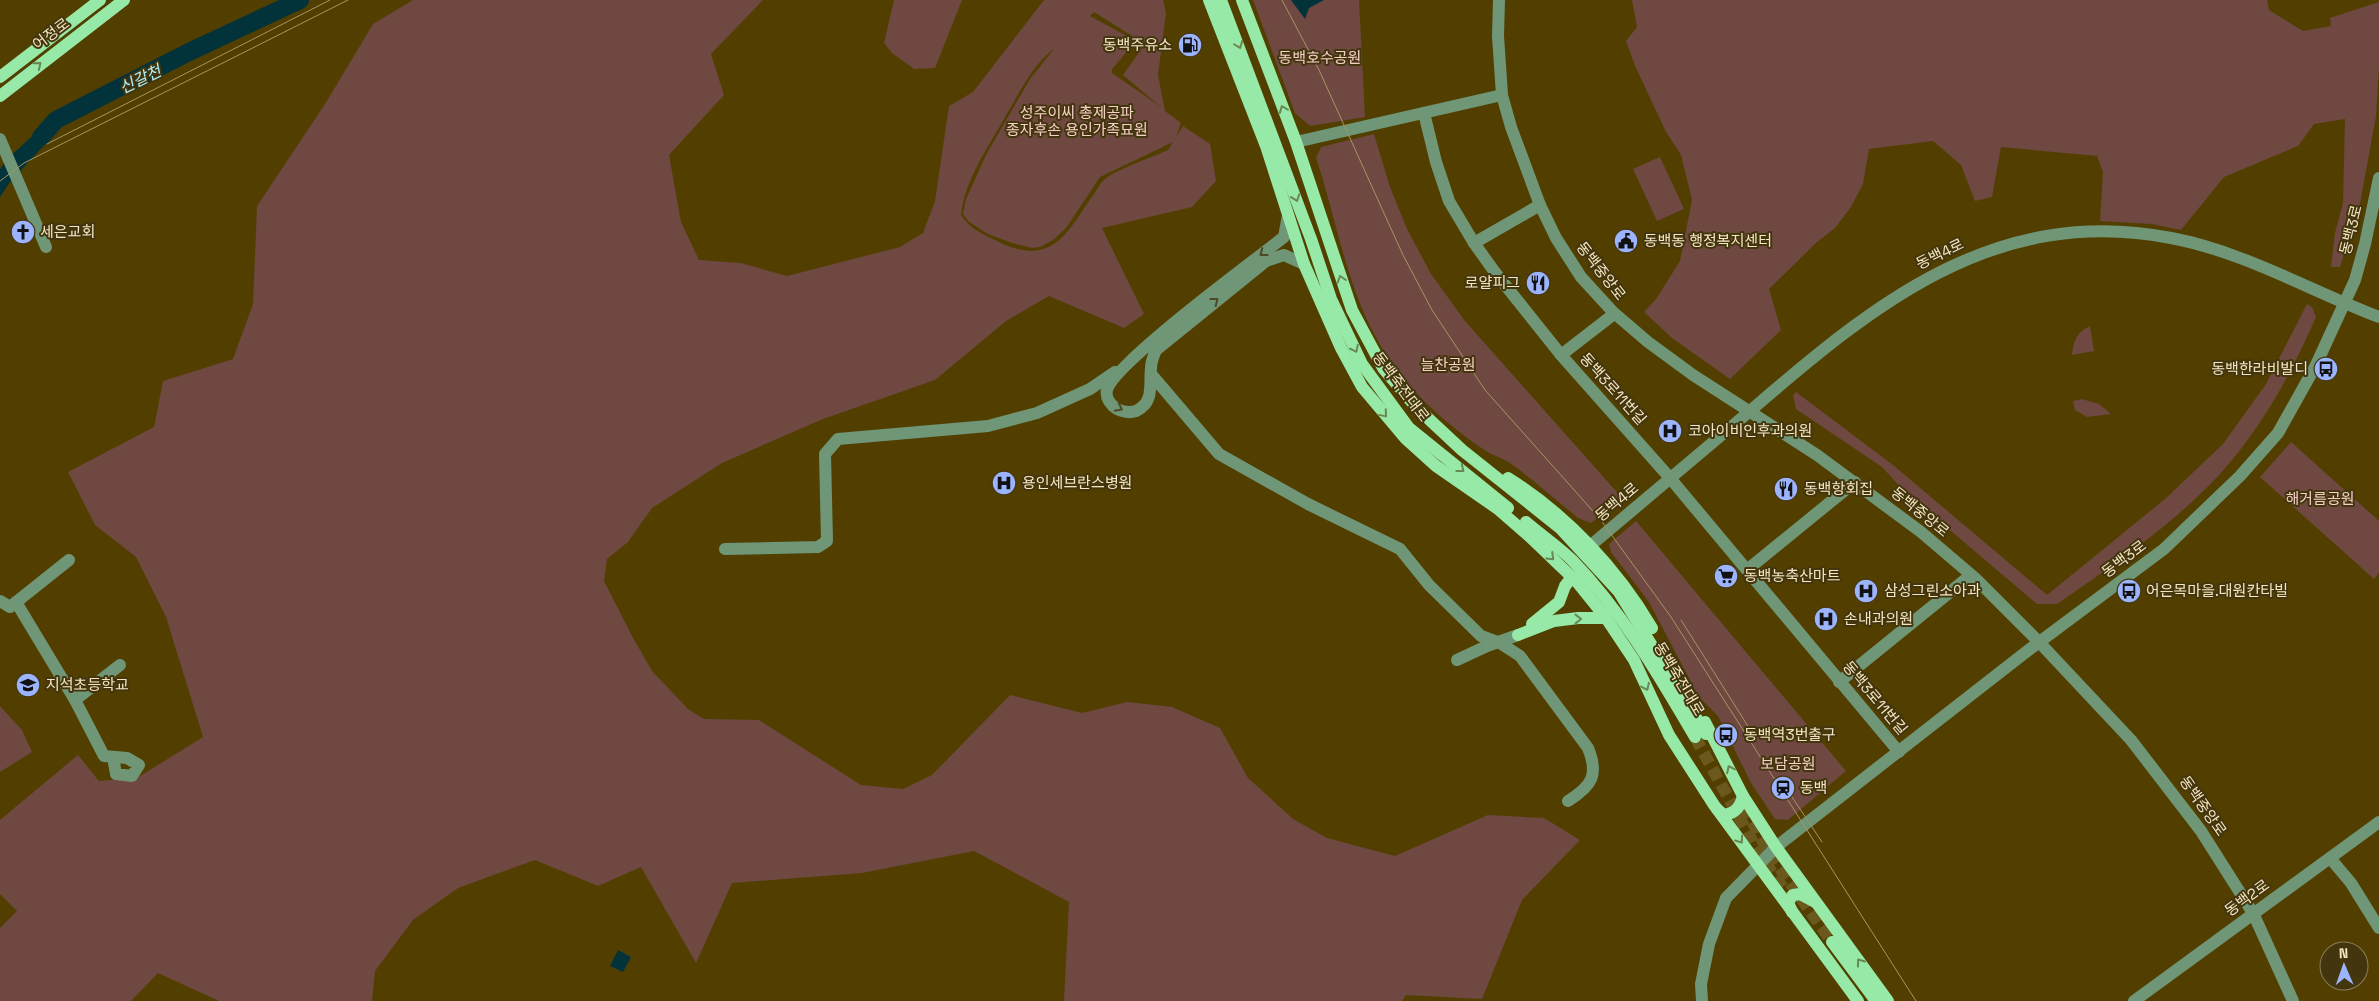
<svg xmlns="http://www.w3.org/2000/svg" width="2379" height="1001" font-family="'Space Grotesk','Noto Sans KR',sans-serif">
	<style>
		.green { fill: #6e4841; fill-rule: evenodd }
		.water { fill: #03333a }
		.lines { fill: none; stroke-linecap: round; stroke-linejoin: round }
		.river { stroke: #03333a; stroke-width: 18 }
		.major-tunnel { stroke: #6a581d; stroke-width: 12; stroke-dasharray: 12 6; stroke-linecap: butt }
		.minor { stroke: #6f9676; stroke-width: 12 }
		.major { stroke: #97e9a7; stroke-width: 12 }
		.tram { stroke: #a69564; stroke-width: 1 }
		.oneway { stroke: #698753 }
		.oneway2 { stroke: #4c4923 }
		.labels { text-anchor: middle; stroke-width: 4; stroke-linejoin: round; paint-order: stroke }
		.street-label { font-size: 15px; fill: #f4e6c2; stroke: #43360e }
		.poi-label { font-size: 15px; fill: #f4e6c2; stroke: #43360e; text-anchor: start }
		.park-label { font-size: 15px; fill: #f6cfc9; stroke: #43360e }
		.water-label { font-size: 16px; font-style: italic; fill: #aff1fc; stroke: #43360e }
	</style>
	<rect width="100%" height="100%" fill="#523f00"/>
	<!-- green -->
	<g class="green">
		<path d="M413 0H763L711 54 724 95 669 155 681 222 699 260 741 263 787 276 900 247 923 233 935 201 949 106 973 92 1044 0H1163L1166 13 1158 75 1165 111 1181 123 1176 137 1183 126 1210 144 1216 181 1192 207 1102 228 1144 314 1124 328 1049 296 1006 321 935 380 823 419 722 463 652 508 628 542 607 559 604 581 632 636 652 671 688 709 704 719 759 720 861 785 903 789 932 775 1010 695 1082 713 1127 702 1172 707 1220 728 1248 778 1293 819 1327 838 1395 856 1488 815 1544 818 1580 840 1522 900 1482 999 1406 995 1402 1001H1064L1069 902 974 851 862 873 732 883 696 963 641 867 598 886 535 860 458 888 413 920 375 971 372 1001H219L158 973 131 1001H0V928L17 911 0 894V820L78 755 99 781 137 778 203 737 166 617 136 557 95 525 68 472 154 427 163 381 233 359 253 304 257 206 325 104 373 24ZM1094 12 1145 44 1123 75 1161 107 1112 73V69L1136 41 1090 16ZM1054 49 1030 79 987 153 966 199 963 214 969 222 988 234 1012 243 1032 248 1040 247 1053 240 1066 228 1100 177 1173 142 1168 150C1155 156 1113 171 1105 179 1099 184 1096 192 1091 198 1066 235 1051 266 1001 243 987 236 969 229 961 215 965 179 988 148 1005 117 1019 94 1032 65 1054 49Z"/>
		<path d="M894 0H962L935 68 914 69 892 53 884 43Z"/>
		<path d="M1253 0H1359L1365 117 1310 126 1295 113Z"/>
		<path d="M1632 0H2267L2269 10 2303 31 2331 26 2330 18 2379 2V66L2376 116 2359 209 2340 267H2331L2335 233 2343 203 2345 119 2314 124 2298 146 2224 177 2181 230 2152 224 2100 221 2103 172 2097 156 2001 147 1992 197 1975 201 1961 165 1933 141 1869 149 1863 184 1851 207 1835 228 1817 242 1769 289 1781 330 1730 379 1672 338 1644 312 1656 299 1680 261 1692 200 1681 155 1666 132 1636 68 1626 41 1637 27Z"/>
		<path d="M1374 134 1390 187 1407 229 1431 274 1465 321 1623 499 1591 523 1578 518C1556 500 1534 480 1510 463 1503 458 1494 456 1486 451 1438 419 1397 380 1371 328 1344 274 1335 214 1316 158L1321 147Z"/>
		<path d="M1660 157 1684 209 1657 221 1633 169Z"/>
		<path d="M2307 304 2312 307 2316 317C2291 374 2262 428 2220 474 2174 524 2112 566 2057 604H2037L1905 492 1882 467 1796 409 1793 395 1796 392 1893 465 2047 595 2165 499 2223 444 2266 384Z"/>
		<path d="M2090 326 2094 351 2072 355C2073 341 2077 332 2090 326Z"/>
		<path d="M2082 399 2099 404 2111 414 2087 417 2075 410 2073 401Z"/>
		<path d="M2291 442 2379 521V573L2374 579 2260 477Z"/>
		<path d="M1636 521 1846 771 1788 820 1775 819 1751 783 1718 716 1699 697 1649 602 1611 552 1609 544Z"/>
		<path d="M0 706 22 730 32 752 0 772Z"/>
	</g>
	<!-- water -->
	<g class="water">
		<path d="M1291 0H1324L1309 8 1305 19Z"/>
		<path d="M54 116 62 126 10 182 0 197V169L6 160Z"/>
		<path d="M618 950 631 957 623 972 610 966Z"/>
	</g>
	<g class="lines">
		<!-- river -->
		<path class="river" d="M41 137 56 120 189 52 300 0"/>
		<!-- major-tunnel -->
		<g class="major-tunnel">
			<path d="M1695 737 1761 857 1796 906"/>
			<path d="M1744 806 1769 853 1832 942"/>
		</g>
		<!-- minor -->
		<g class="minor">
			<path d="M1499 0 1498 36 1502 95 1511 127 1540 205 1556 238 1581 277 1613 312 1648 342 1693 375 1817 455 1921 532 1975 578 2039 642 2131 740 2201 831 2253 913 2293 1001"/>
			<path d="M1424 113 1436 162 1449 201 1474 243 1494 271 1561 355 1670 478 1899 752"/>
			<path d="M0 139 46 247"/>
			<path d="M1296 142 1502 95"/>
			<path d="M1288 215 1284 237C1255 260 1113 364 1107 390 1105 398 1111 405 1117 409 1123 412 1130 413 1136 411 1155 402 1149 384 1151 368 1151 361 1154 355 1156 350L1266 261 1284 255 1304 264"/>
			<path d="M1474 243 1540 205"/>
			<path d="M1561 355 1614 314"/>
			<path d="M1151 374 1219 454 1308 504 1400 549 1429 585 1481 636 1500 643 1520 656 1588 748C1599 775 1592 786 1568 801"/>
			<path d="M1590 546C1643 501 1697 456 1750 411 1874 304 1995 204 2171 238 2242 251 2311 291 2379 317"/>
			<path d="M725 549 818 547 827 541 825 454 838 439 988 426 1037 413 1090 389 1115 372"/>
			<path d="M1747 570 1855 482"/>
			<path d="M0 601 10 607 69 560"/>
			<path d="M16 602 75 700 120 665"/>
			<path d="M1457 660 1487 646 1518 635"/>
			<path d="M1839 682 1971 575"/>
			<path d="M75 700 104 756 127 758 139 765 132 776 116 774 113 757"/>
			<path d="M2330 858 2351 883 2379 928"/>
			<path d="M1702 1001 1701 984 1709 944 1726 898 1776 847 2026 652 2164 549 2240 476 2278 433 2316 365 2355 280 2365 244 2379 178"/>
			<path d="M2134 1001 2379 822"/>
		</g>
		<!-- major -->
		<g class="major">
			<path d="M1209 0 1266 146 1304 264 1341 348 1362 387 1405 438 1436 466 1498 509 1529 536 1577 582 1606 618 1634 660 1669 735 1714 805 1858 1001"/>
			<path d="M1221 0 1311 239 1331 299 1362 364 1409 428 1508 508"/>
			<path d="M1242 0 1296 142 1352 310 1383 368 1417 408 1462 450 1560 528 1619 592 1706 734"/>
			<path d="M0 77 100 0"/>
			<path d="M0 96 124 0"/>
			<path d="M1508 478C1567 515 1617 569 1652 628"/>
			<path d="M1526 522C1541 535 1559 547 1573 561 1623 613 1659 676 1695 737"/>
			<path d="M1532 624 1559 602 1565 586 1572 577"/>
			<path d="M1518 635 1554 621 1578 618H1606"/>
			<path d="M1705 722 1743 796 1776 847 1888 1001"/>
			<path d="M1717 809 1724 815C1736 813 1740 807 1743 796"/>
			<path d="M1792 912 1788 902 1793 895 1800 894 1815 902"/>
			<path d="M1832 942 1876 1001"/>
		</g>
		<!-- tram -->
		<g class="tram">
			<path d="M1282 0 1319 70 1403 255 1432 310 1485 390 1600 519 1671 617 1916 1001"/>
			<path d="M47 144 330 0"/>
			<path d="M0 181 24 163 348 0"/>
			<path d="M1681 620 1756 739"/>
			<path d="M1786 788 1822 842"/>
		</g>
	</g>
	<!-- one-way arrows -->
	<defs><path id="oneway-chevron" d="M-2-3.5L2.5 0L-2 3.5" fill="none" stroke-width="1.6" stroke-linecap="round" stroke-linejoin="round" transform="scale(1.25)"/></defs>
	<g class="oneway">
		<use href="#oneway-chevron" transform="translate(1239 45) rotate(69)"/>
		<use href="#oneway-chevron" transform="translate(38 65) rotate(-39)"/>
		<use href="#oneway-chevron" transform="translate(1283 109) rotate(-111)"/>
		<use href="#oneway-chevron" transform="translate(1296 198) rotate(70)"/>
		<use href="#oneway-chevron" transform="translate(1341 279) rotate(-108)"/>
		<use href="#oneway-chevron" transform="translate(1355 349) rotate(64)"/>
		<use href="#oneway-chevron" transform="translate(1384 414) rotate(50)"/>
		<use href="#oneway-chevron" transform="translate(1461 469) rotate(38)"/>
		<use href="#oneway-chevron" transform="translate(1551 557) rotate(44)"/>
		<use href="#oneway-chevron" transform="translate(1578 619)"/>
		<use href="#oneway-chevron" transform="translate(1646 687) rotate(65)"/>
		<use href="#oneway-chevron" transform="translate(1730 769) rotate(-116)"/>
		<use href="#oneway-chevron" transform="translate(1740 840) rotate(54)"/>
		<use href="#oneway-chevron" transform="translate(1860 962) rotate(-126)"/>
	</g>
	<g class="oneway2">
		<use href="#oneway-chevron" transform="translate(1263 253) rotate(142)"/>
		<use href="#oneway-chevron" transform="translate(1215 301) rotate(-38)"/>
		<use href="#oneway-chevron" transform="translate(1119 408) rotate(27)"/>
	</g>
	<!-- icons -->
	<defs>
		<g id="fuel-disc" transform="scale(1.25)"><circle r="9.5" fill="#9cb4fd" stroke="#43360e"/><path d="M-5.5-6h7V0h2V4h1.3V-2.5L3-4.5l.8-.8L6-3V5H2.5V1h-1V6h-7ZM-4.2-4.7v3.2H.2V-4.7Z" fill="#111"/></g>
		<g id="church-disc" transform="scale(1.25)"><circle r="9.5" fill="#9cb4fd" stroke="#43360e"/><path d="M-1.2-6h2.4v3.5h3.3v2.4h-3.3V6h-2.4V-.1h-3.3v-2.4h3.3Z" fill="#111"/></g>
		<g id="civic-disc" transform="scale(1.25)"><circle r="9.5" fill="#9cb4fd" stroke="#43360e"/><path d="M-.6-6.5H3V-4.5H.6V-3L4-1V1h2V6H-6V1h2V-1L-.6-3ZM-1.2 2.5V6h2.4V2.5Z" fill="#111"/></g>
		<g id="restaurant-disc" transform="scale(1.25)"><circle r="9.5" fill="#9cb4fd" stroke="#43360e"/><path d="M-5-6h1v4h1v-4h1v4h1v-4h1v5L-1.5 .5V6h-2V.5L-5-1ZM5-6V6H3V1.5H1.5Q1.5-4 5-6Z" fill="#111"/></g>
		<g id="bus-disc" transform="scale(1.25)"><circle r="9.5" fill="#9cb4fd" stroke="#43360e"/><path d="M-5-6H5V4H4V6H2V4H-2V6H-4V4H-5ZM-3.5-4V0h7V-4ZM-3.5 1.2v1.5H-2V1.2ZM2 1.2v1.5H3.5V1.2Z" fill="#111"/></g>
		<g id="hospital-disc" transform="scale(1.25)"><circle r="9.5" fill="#9cb4fd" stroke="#43360e"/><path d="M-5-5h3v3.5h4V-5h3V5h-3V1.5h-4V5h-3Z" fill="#111"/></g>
		<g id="supermarket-disc" transform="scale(1.25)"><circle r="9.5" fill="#9cb4fd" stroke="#43360e"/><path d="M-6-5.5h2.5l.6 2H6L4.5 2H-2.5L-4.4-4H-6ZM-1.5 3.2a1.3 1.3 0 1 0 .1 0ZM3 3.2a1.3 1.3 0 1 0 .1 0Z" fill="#111"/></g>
		<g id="school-disc" transform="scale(1.25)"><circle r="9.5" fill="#9cb4fd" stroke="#43360e"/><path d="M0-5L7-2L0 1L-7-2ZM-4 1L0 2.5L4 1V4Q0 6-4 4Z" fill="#111"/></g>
		<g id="station-disc" transform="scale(1.25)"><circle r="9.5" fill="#9cb4fd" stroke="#43360e"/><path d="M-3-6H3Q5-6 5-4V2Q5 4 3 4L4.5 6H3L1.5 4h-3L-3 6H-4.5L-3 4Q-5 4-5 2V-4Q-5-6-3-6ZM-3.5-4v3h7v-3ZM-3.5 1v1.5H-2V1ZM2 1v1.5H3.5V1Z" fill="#111"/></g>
	</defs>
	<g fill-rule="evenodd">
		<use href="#fuel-disc" x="1190" y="45"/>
		<use href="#church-disc" x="23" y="232"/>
		<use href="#civic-disc" x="1626" y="241"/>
		<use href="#restaurant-disc" x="1538" y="283"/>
		<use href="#bus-disc" x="2326" y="369"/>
		<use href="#hospital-disc" x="1670" y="431"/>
		<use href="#hospital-disc" x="1004" y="483"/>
		<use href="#restaurant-disc" x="1786" y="489"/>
		<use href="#supermarket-disc" x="1726" y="576"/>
		<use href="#hospital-disc" x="1866" y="591"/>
		<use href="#bus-disc" x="2129" y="591"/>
		<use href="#hospital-disc" x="1826" y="619"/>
		<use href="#school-disc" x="28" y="685"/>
		<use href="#bus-disc" x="1726" y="735"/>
		<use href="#station-disc" x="1783" y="788"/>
	</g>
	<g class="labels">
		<!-- street labels -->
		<g class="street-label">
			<text transform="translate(51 34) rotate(-37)" y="5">어정로</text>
			<text transform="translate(2351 230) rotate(-76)" y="5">동백3로</text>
			<text transform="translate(1940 254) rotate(-26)" y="5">동백4로</text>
			<text transform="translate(1601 271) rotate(52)" y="5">동백중앙로</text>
			<text transform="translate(1401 387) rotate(53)" y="5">동백죽전대로</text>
			<text transform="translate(1613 389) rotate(48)" y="5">동백3로11번길</text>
			<text transform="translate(1617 502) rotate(-40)" y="5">동백4로</text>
			<text transform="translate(1920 512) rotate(39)" y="5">동백중앙로</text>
			<text transform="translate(2124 559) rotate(-37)" y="5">동백3로</text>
			<text transform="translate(1679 679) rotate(59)" y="5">동백죽전대로</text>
			<text transform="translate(1875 698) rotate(50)" y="5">동백3로11번길</text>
			<text transform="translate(2203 806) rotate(55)" y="5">동백중앙로</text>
			<text transform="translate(2247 898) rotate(-36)" y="5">동백2로</text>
		</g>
		<!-- poi labels -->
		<g class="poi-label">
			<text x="1172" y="50" text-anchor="end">동백주유소</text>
			<text x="40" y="237">세은교회</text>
			<text x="1644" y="246">동백동 행정복지센터</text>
			<text x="1520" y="288" text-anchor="end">로얄피그</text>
			<text x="2308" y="374" text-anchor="end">동백한라비발디</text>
			<text x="1688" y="436">코아이비인후과의원</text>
			<text x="1022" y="488">용인세브란스병원</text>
			<text x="1804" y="494">동백항회집</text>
			<text x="1744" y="581">동백농축산마트</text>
			<text x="1884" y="596">삼성그린소아과</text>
			<text x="2146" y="596">어은목마을.대원칸타빌</text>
			<text x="1844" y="624">손내과의원</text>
			<text x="46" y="690">지석초등학교</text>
			<text x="1744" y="740">동백역3번출구</text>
			<text x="1800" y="793">동백</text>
		</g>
		<!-- park labels -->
		<g class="park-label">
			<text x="1320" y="63">동백호수공원</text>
			<text x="1077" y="118">성주이씨 총제공파<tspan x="1077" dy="17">종자후손 용인가족묘원</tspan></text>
			<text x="1448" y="370">늘찬공원</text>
			<text x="2320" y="504">해거름공원</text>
			<text x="1788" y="769">보담공원</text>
		</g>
		<!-- water labels -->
		<g class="water-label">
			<text transform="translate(140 79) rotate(-26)" y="6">신갈천</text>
		</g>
	</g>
	<!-- north arrow -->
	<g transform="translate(2344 966) rotate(358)"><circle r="24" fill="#43360e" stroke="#8a7c56"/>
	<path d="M0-4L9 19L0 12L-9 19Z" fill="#9cb4fd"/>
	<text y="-8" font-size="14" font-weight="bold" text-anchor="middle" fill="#f4e6c2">N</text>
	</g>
</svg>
